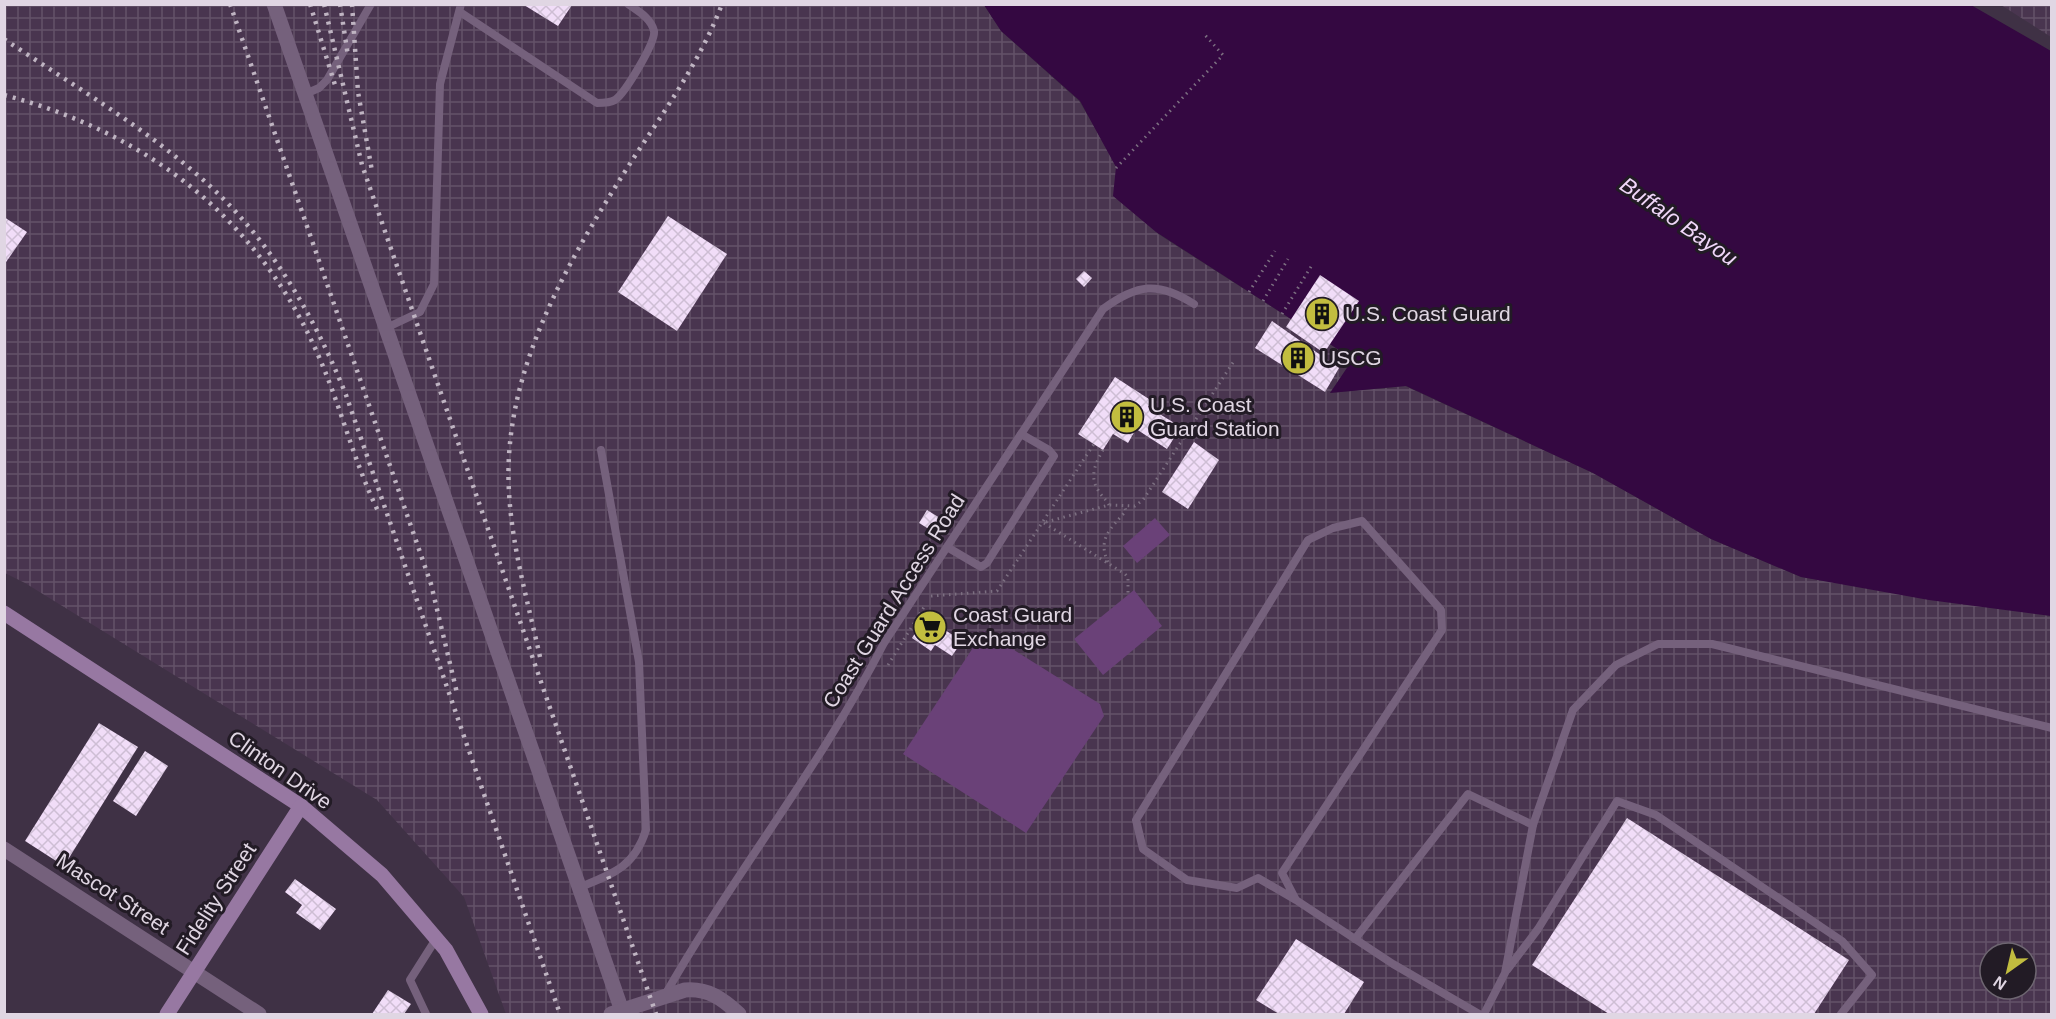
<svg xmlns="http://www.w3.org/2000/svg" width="2056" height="1019" font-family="Arial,sans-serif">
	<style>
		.industrial { fill: url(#industrial-grid); fill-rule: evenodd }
		.park { fill: #6a4178 }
		.water { fill: #340841 }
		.building { fill: url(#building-cross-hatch) }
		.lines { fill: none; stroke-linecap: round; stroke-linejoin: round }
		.path { stroke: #7c6f81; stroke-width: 3; stroke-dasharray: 1.5 4.5; stroke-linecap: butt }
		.service { stroke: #75617c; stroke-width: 8 }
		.minor { stroke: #75617c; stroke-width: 15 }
		.secondary { stroke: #9778a2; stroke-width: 15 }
		.rail { stroke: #bfb4c2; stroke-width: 4.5; stroke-dasharray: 3 6; stroke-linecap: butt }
		.labels { text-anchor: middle; stroke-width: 6; stroke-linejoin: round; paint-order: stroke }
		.poi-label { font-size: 21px; fill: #e0d6e3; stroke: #221b25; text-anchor: start }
		.street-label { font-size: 21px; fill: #e0d6e3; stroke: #221b25 }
		.water-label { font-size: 22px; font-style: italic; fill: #f0d7f9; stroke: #221b25 }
	</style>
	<defs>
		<pattern id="industrial-grid" width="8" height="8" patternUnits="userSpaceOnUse" patternTransform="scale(1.5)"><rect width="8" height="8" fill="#49354f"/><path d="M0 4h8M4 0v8" fill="none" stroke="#635268"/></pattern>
		<pattern id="building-cross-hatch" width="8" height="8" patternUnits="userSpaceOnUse" patternTransform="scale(1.5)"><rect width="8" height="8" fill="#f1ddf8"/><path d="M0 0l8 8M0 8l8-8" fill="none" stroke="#cebed4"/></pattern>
	</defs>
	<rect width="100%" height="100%" fill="#3f3145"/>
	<!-- industrial -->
	<g class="industrial">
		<path d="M4 5H984L1001 31 1079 101 1158 234 1353 359 1330 393 1405 386 1593 473 1711 539 1801 577 2051 616V1014H506L464 897 377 800 25 583 5 573ZM1990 953H2026V989H1990Z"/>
		<path d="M2001 5H2051V37Z"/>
	</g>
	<!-- park -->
	<g class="park">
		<path d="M1155 518 1170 535 1137 563 1123 546Z"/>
		<path d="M1134 590 1162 626 1103 675 1074 639Z"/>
		<path d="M984 631 1100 704 1104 716 1026 833 903 754Z"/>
	</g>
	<!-- water -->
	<path class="water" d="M984 5H1971L2051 51V616L1929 600 1801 577 1711 539 1593 473 1406 386 1330 393 1353 359 1156 232 1113 196 1116 167 1080 101 1001 31Z"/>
	<!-- building -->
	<g class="building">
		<path d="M524 5H572L558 26Z"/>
		<path d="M668 216 727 254 677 331 618 292Z"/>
		<path d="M4 217 27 232 4 265Z"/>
		<path d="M1084 271 1092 278 1084 287 1076 279Z"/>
		<path d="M1320 275 1359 301 1324 353 1286 327Z"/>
		<path d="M1272 321 1339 368 1325 392 1255 348Z"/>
		<path d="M1115 377 1152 401 1148 407 1181 427 1167 449 1136 429 1128 443 1113 434 1103 450 1078 434Z"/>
		<path d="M1194 442 1219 460 1188 509 1162 492Z"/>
		<path d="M927 510 940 518 932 531 919 523Z"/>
		<path d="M925 617 962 641 952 656 935 645 931 651 912 638Z"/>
		<path d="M99 723 138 747 64 866 25 841Z"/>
		<path d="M145 751 168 766 136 816 113 801Z"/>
		<path d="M1627 818 1849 960 1814 1014H1609L1532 965Z"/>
		<path d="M295 879 336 909 320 930 296 913 302 905 285 892Z"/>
		<path d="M1296 939 1364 982 1344 1014H1279L1256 1000Z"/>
		<path d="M388 990 411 1004 404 1014H372Z"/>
	</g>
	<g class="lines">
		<!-- path -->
		<g class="path">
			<path d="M1116 168 1223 55 1205 35"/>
			<path d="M1249 292 1275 251"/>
			<path d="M1263 301 1288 259"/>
			<path d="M1282 314 1312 265"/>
			<path d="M1103 450C1096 462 1089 476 1098 490 1101 496 1106 499 1109 505"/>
			<path d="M1046 522 1109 505 1135 506 1143 500 1234 361"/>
			<path d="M1044 523 1125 574 1128 577V594"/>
			<path d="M1108 562C1097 539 1111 528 1126 511L1125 508"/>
			<path d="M931 596 997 591 1094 444"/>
			<path d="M888 665 924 607"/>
		</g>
		<!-- service -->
		<g class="service">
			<path d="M460 12 597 103C603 103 610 103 615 100 625 93 656 42 654 31 651 18 638 11 628 4"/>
			<path d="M305 94 319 88 327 80 371 4"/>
			<path d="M386 328 420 312 434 284 440 84 461 4"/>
			<path d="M947 547 981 567 987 563 1054 456 1049 450 1021 434"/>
			<path d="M578 888C612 874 634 868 646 830L639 662 601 450"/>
			<path d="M1296 900 1258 878 1237 888 1187 880 1143 849 1136 820 1308 540 1333 528 1362 521 1441 610 1442 630 1282 873 1296 900 1393 964 1479 1014"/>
			<path d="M1355 939 1468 794 1533 825"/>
			<path d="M1507 970 1538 929 1617 801 1656 815 1842 941 1872 975 1841 1014"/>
			<path d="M665 995C733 875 821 766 884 643L1103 309C1137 284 1158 281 1194 304"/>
			<path d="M426 1014 410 980 436 939"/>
			<path d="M1484 1014 1505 973 1533 825 1573 710 1616 665 1658 644H1712L2052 728"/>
		</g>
		<!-- minor -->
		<g class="minor">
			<path d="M274 4 622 1011"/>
			<path d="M4 849 259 1014"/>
			<path d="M611 1014 685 990C708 988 723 999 739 1014"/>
		</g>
		<!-- secondary -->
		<g class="secondary">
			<path d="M4 613 301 806 382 875 446 950 481 1014"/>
			<path d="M167 1014 301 806"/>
		</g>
		<!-- rail -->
		<g class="rail">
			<path d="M230 4 431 584 457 693"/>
			<path d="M310 4 335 85"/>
			<path d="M324 4 362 165 656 1014"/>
			<path d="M340 4 348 56"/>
			<path d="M352 4 358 92 372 171"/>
			<path d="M4 39C71 84 141 125 201 178 268 236 313 313 346 395L560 1014"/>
			<path d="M4 95C148 133 259 219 319 357 341 407 354 462 378 511"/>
			<path d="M540 657C528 602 512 548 509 492 502 376 564 268 624 173 659 118 699 65 722 4"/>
		</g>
	</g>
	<!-- icons -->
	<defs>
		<g id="building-disc" transform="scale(1.725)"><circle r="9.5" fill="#c2bd3f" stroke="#221b25"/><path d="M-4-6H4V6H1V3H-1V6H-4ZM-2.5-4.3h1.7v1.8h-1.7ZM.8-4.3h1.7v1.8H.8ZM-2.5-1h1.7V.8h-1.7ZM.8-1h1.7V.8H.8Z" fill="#111"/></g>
		<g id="supermarket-disc" transform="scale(1.725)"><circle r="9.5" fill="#c2bd3f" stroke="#221b25"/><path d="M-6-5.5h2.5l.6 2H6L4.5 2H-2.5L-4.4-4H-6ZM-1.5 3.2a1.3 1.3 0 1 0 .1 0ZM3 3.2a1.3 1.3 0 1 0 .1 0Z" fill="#111"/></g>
	</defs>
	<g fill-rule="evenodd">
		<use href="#building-disc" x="1322" y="314"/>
		<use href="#building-disc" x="1298" y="358"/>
		<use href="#building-disc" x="1127" y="417"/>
		<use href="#supermarket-disc" x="930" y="627"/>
	</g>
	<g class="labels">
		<!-- poi labels -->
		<g class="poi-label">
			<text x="1345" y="321">U.S. Coast Guard</text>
			<text x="1321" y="365">USCG</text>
			<text x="1150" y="412">U.S. Coast<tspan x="1150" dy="24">Guard Station</tspan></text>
			<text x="953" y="622">Coast Guard<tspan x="953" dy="24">Exchange</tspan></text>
		</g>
		<!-- street labels -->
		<g class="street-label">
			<text transform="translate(894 601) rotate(-58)" y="7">Coast Guard Access Road</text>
			<text transform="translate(280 770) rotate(35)" y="7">Clinton Drive</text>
			<text transform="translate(113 894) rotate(33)" y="7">Mascot Street</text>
			<text transform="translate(216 899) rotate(-57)" y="7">Fidelity Street</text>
		</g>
		<!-- water labels -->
		<g class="water-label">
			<text transform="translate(1679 221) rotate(35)" y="8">Buffalo Bayou</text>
		</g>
	</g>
	<!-- border -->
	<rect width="2056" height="1019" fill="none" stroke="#e0d6e3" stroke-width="12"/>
	<!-- north arrow -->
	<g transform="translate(2008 971) rotate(214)"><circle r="28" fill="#221b25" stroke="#6e6671" stroke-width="1.5"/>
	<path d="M0-4.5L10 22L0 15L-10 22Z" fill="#c2bd3f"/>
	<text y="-9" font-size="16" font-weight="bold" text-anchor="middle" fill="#e0d6e3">N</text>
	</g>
</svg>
